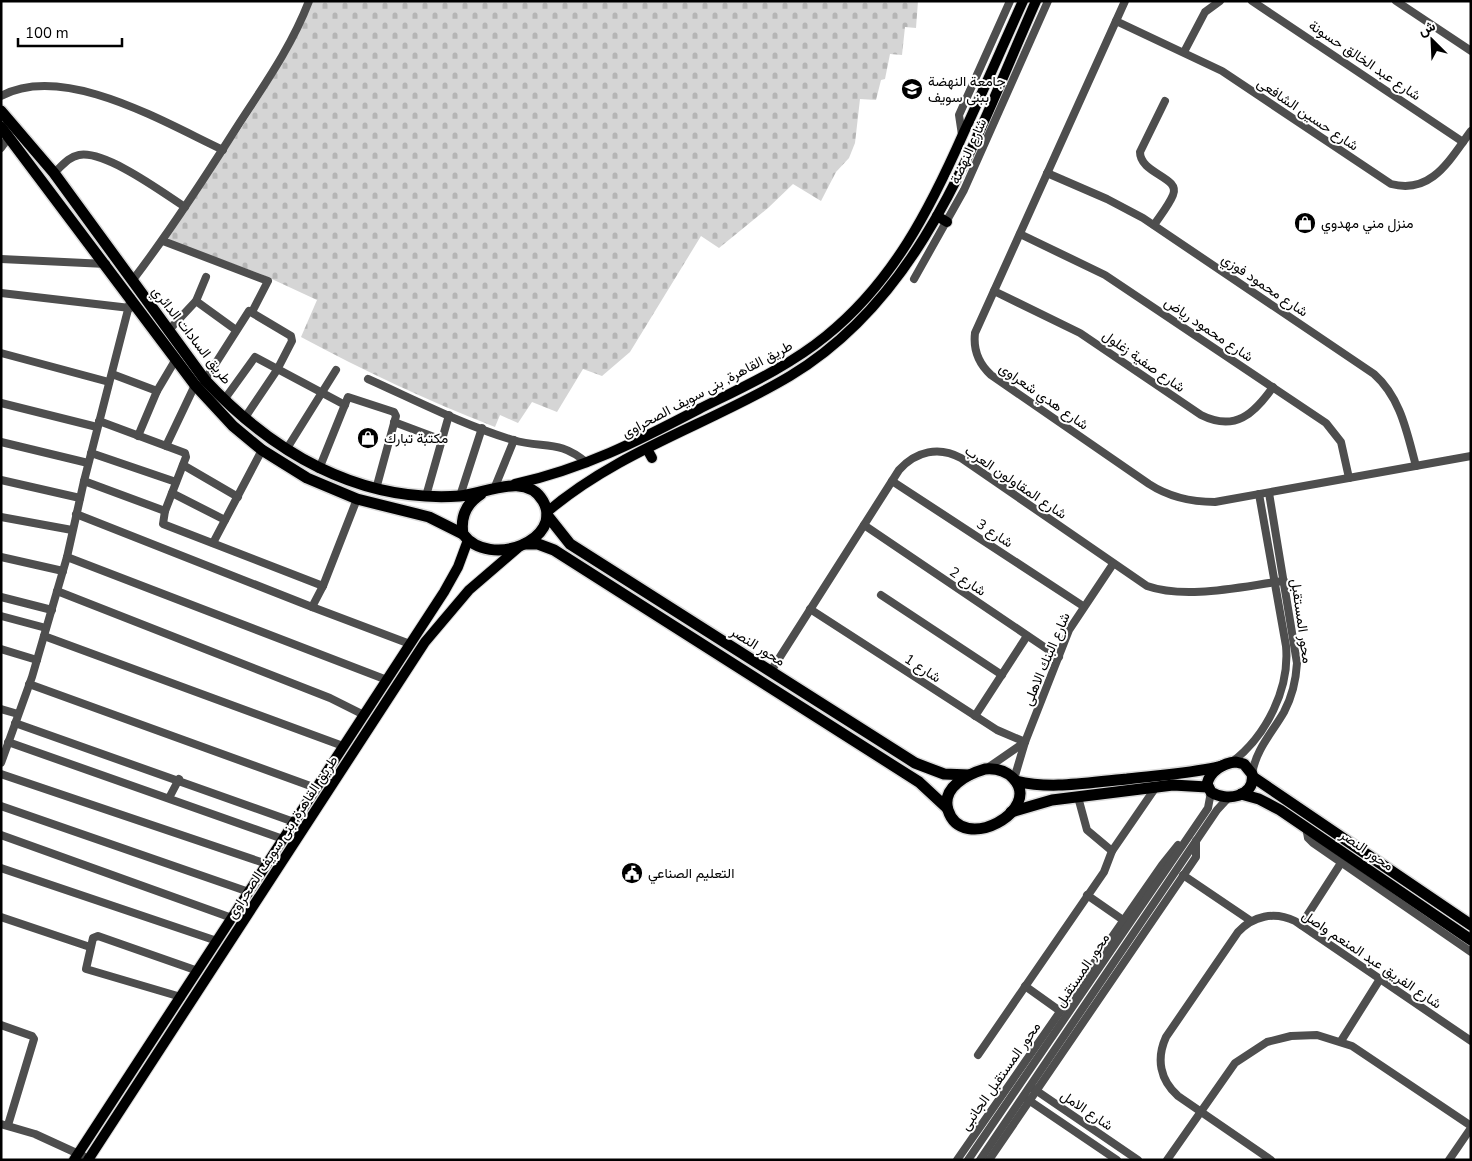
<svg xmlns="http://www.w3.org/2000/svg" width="1472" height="1161" font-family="'Nunito Sans',Vazirmatn,sans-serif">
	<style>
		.cemetery { fill: url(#cemetery-stones) }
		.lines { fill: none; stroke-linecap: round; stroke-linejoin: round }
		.major-casing { stroke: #dbdbdb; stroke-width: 12 }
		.highway-casing { stroke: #dbdbdb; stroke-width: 14 }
		.minor { stroke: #4e4e4e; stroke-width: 8 }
		.major { stroke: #000; stroke-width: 10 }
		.highway { stroke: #000; stroke-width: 11 }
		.labels { text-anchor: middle; stroke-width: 4; stroke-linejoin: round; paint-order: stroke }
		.street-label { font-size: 14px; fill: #000; stroke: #fff }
		.poi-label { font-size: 14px; fill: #000; stroke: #fff; text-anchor: start }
	</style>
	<defs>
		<pattern id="cemetery-stones" width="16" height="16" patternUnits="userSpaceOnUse" patternTransform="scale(1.25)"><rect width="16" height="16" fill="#d5d5d5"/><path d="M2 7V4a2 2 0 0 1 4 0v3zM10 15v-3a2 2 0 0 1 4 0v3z" fill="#b5b5b5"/></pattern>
	</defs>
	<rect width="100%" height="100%" fill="#fff"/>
	<!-- cemetery -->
	<path class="cemetery" d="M313 1H918L916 28 905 27 902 55 890 54 885 79 881 80 876 100 860 99 855 143 849 158 836 172 821 201 793 184 768 208 719 248 701 236 630 352 602 376 583 369 557 412 532 402 518 423 500 415 495 427C428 401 364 371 301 337L317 300 261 274 173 242 167 237C218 161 276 85 313 1Z"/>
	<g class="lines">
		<!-- major casing -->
		<g class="major-casing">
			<g id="major">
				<path d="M937 216 947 222"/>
				<path d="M647 449 652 458"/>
				<path d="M515 484C583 469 638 441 699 409 743 387 788 367 826 336 893 282 930 209 964 132 984 89 1003 45 1023 1"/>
				<path d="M547 512C618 451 710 424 790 376 925 295 975 138 1036 1"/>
				<path d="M74 1160 444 592 458 567 468 540"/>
				<path d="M88 1160 425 642 469 590 519 547"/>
			</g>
		</g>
		<!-- highway casing -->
		<g class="highway-casing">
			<g id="highway">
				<path d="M1 111 54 173 205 380C272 452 358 503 460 496 485 494 526 471 543 501 565 539 490 570 463 534 460 516 467 503 481 494"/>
				<path d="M1 127 195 385 233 426 262 450 307 478 357 499 429 517 463 534"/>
				<path d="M547 515 570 544 915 763 944 774 969 775"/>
				<path d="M525 544H538L554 550 919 782 947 808"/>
				<path d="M1236 762 1244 764 1252 774C1256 797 1226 802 1211 792L1207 784C1210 771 1223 763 1236 762Z"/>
				<path d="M985 769C996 768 1005 770 1013 778 1044 810 962 855 948 810 941 787 968 774 985 769Z"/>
				<path d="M1253 777 1471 925"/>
				<path d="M1016 781C1052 790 1090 782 1127 779 1158 775 1191 774 1222 766"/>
				<path d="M1241 794 1259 799 1280 810 1471 940"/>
				<path d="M1011 812 1052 800 1173 785 1207 787"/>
			</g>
		</g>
		<!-- minor -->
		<g class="minor">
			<path d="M1125 1 975 333C973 350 979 364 991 375L1149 484C1169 497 1191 502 1215 502L1471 456"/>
			<path d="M1252 1 1463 142"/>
			<path d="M1396 1 1471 51"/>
			<path d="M1116 21 1222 71 1391 184C1432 195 1450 159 1471 131"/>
			<path d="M1184 52 1205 12 1220 1"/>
			<path d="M1 96C64 62 165 123 223 150"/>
			<path d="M962 135 959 115 1010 1"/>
			<path d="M1 148 9 137"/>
			<path d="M54 173C62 166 68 157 79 155 105 150 162 192 185 207"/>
			<path d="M1047 173 1107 199 1143 218 1374 374C1401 398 1407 433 1416 466"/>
			<path d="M1154 225C1160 216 1169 205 1173 195 1181 177 1140 174 1140 152L1165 101"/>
			<path d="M1020 234 1105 275 1326 423 1341 442 1349 478"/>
			<path d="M163 241 268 281 252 312"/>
			<path d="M1 259 106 264"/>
			<path d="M914 279 964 190 1048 1"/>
			<path d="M132 281C169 233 202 182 235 130 262 88 291 48 309 1"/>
			<path d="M994 291 1080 333 1201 415C1235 432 1254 414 1273 387"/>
			<path d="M1 293 130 308"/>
			<path d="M196 301 236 330"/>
			<path d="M168 331 196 301 206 277"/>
			<path d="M1 353 109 382"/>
			<path d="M112 374 157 391"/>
			<path d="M368 379C415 400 463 425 513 440 544 449 559 439 587 463"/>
			<path d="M205 380 249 311 291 336 292 341 277 370 244 419"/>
			<path d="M224 400 255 357 345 405"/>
			<path d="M1 403 97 427"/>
			<path d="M99 421 185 453 186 457 165 511 163 524 323 586"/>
			<path d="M394 422 442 440"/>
			<path d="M138 436 157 391 176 359"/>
			<path d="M1 442 88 463"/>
			<path d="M166 446 195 385"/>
			<path d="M286 450 336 370"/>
			<path d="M91 453 176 482"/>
			<path d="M183 465 238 497"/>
			<path d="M319 469 348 397 394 412 396 416 376 489"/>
			<path d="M1 480 80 498"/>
			<path d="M84 481 165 511"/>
			<path d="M892 481 1083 606"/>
			<path d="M494 489 514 440"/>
			<path d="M172 493 225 520"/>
			<path d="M426 496 449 415"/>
			<path d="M460 496 482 428"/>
			<path d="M76 514 312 607 410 644"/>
			<path d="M1 517 72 530"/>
			<path d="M864 525 1059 657"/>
			<path d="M213 543 262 450"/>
			<path d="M1 557 63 571"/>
			<path d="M67 557 387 680"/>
			<path d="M57 591 330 698 364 715"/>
			<path d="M881 595 1002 675"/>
			<path d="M1 597 52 610"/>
			<path d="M312 607 323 586 357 499"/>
			<path d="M810 609 997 730 1025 742"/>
			<path d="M1 616 46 628"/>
			<path d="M44 636 343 746"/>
			<path d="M1 649 37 660"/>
			<path d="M771 671 899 470C916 451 939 446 961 458L1147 586C1187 600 1243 586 1284 581"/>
			<path d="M29 684 316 788"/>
			<path d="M1 709 18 714"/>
			<path d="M975 716 1027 636"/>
			<path d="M15 723 294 822"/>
			<path d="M8 742 283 839"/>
			<path d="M1232 762C1266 736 1290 689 1286 646L1259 494"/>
			<path d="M1 763 32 677 67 557 84 481 131 298"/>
			<path d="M986 769 1025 742"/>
			<path d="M1 774 267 864"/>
			<path d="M1252 774C1256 749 1272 733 1284 712 1292 697 1296 680 1297 663L1269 493"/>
			<path d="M1014 779 1025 742 1069 630 1113 564"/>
			<path d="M1078 797 1087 830 1112 851"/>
			<path d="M169 798 179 779"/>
			<path d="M1 806 249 892"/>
			<path d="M1306 827 1308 838 1313 843 1471 952"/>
			<path d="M1 835 232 918"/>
			<path d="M1 868 217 941"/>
			<path d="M1183 875 1251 921"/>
			<path d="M1087 895 1123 920"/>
			<path d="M1 917 90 947"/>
			<path d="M1301 925 1341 863"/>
			<path d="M1025 986 1060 1011"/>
			<path d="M181 997 86 969 93 938 98 936 198 971"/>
			<path d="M1 1025 32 1036 34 1039 8 1125"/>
			<path d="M1341 1041 1380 979"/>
			<path d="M978 1055 1104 872 1112 851 1156 787"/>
			<path d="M1034 1089 1138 1160"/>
			<path d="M1027 1099 1117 1160"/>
			<path d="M1 1124 35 1134 83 1156"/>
			<path d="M957 1160 1162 865 1178 845"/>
			<path d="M968 1160 1208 808 1211 792"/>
			<path d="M980 1160 1217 810 1228 798"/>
			<path d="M989 1160 1196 857V841"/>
			<path d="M1167 1160 1235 1063 1267 1042 1291 1036 1317 1035 1352 1046 1471 1126"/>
			<path d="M1271 1160 1178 1096C1160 1080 1156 1059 1166 1037L1238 932C1253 916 1274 911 1295 921L1471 1041"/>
			<path d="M1449 1160 1471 1128"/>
		</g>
		<!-- major -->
		<use href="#major" class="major"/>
		<!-- highway -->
		<use href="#highway" class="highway"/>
	</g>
	<!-- icons -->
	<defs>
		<g id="university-disc" transform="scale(1.125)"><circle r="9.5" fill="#000" stroke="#fff"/><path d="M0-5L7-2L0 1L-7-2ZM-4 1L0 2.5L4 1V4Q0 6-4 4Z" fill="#fff"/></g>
		<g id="shop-disc" transform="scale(1.125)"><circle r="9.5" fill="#000" stroke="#fff"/><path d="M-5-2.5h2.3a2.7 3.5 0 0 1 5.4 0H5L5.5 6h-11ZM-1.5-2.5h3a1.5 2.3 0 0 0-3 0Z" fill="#fff"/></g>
		<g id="civic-disc" transform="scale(1.125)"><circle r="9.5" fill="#000" stroke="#fff"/><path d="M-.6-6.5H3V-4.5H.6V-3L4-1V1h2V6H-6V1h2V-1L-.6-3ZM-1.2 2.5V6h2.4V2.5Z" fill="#fff"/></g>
	</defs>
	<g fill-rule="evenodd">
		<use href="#university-disc" x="912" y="89"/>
		<use href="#shop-disc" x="1305" y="223"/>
		<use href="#shop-disc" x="368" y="438"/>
		<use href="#civic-disc" x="632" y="873"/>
	</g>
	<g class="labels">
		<!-- street labels -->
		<g class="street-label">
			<text transform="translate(1365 60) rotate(34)" y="5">شارع عبد الخالق حسونة</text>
			<text transform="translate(1308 114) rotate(34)" y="5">شارع حسين الشافعى</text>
			<text transform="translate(968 151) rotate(-66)" y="5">شارع النهضة</text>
			<text transform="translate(1265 285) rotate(34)" y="5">شارع محمود فوزي</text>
			<text transform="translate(1209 329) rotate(34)" y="5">شارع محمود رياض</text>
			<text transform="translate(192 335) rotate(52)" y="5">طريق السادات الدائري</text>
			<text transform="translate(1144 361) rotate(35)" y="5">شارع صفية زغلول</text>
			<text transform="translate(707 389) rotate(-28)" y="5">طريق القاهرة, بنى سويف الصحراوى</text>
			<text transform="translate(1044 396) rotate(35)" y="5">شارع هدي شعراوى</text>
			<text transform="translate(1016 482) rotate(34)" y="5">شارع المقاولون العرب</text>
			<text transform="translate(995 533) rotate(33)" y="5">شارع 3</text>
			<text transform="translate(968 581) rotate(34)" y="5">شارع 2</text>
			<text transform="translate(1302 621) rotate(82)" y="5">محور المستقبل</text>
			<text transform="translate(758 646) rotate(32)" y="5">محور النصر</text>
			<text transform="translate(1046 659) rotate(-67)" y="5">شارع البنك الاهلى</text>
			<text transform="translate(923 668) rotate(33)" y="5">شارع 1</text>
			<text transform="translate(282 837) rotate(-57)" y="5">طريق القاهرة, بنى سويف الصحراوى</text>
			<text transform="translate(1367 850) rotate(34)" y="5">محور النصر</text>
			<text transform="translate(1372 959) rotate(34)" y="5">شارع الفريق عبد المنعم واصل</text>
			<text transform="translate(1082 970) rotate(-56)" y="5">محور المستقبل</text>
			<text transform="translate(1000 1076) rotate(-55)" y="5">محور المستقبل الجانبى</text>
			<text transform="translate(1087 1110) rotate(34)" y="5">شارع الامل</text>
		</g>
		<!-- poi labels -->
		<g class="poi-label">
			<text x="928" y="86">جامعة النهضة<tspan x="928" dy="16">ببنى سويف</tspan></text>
			<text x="1321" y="228">منزل مني مهدوي</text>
			<text x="384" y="443">مكتبة تبارك</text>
			<text x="648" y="878">التعليم الصناعي</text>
		</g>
	</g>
	<!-- border -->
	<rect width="1472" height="1161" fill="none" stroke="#000000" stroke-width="5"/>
	<!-- north arrow -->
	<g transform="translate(1432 40) rotate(336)" stroke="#ffffff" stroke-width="4" paint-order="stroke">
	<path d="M0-4L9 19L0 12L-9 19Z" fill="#000000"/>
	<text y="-8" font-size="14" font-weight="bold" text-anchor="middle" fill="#000000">ش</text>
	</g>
	<!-- scale -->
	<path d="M18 38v8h104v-8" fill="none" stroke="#000000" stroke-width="2.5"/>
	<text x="25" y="38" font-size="15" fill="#000000" stroke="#ffffff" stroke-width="4" paint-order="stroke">100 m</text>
</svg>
